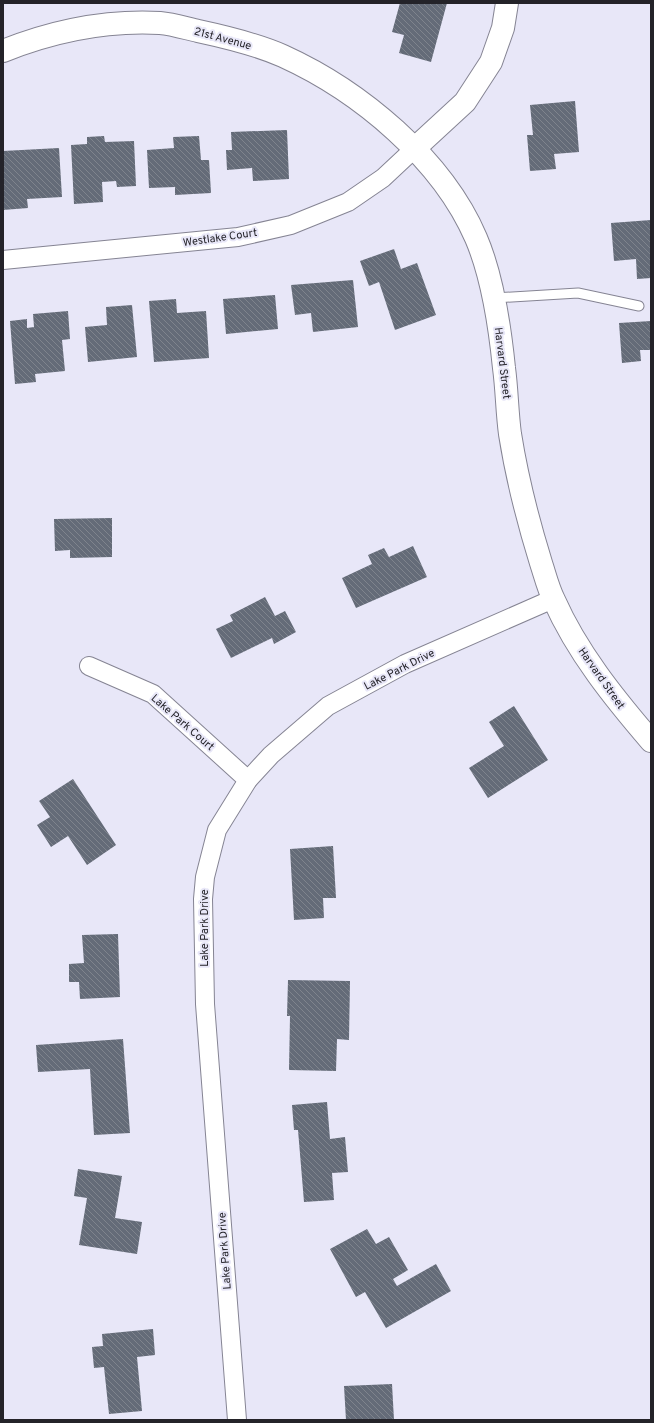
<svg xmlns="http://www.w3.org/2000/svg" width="654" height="1423" font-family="Overpass,sans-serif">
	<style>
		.building { fill: url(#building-back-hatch) }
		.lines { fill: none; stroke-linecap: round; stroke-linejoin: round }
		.service-casing { stroke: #858493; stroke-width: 11 }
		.minor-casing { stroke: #858493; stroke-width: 20 }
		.tertiary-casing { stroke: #858493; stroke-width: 24 }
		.service { stroke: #fff; stroke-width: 9 }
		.minor { stroke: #fff; stroke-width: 18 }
		.tertiary { stroke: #fff; stroke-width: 22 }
		.labels { text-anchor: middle; stroke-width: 4; stroke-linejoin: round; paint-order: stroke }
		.street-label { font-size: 11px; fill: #242329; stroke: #e8e7f8 }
	</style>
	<defs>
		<pattern id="building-back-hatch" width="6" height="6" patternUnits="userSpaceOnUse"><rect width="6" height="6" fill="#646b78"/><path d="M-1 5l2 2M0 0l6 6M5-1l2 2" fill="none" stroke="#7f848d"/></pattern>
	</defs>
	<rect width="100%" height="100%" fill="#e8e7f8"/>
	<!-- building -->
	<g class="building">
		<path d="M400 3H447L431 62 399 53 404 35 392 32Z"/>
		<path d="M575 101 579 152 554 154 556 169 530 171 527 135H533L530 105Z"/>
		<path d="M287 130 289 179 253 181 252 168 227 170 226 150H232L231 132Z"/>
		<path d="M104 136 105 142 134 141 136 186 117 187 116 181 102 182 103 202 74 204 71 145 87 144V137Z"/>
		<path d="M199 136 201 160H209L211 193 175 195V187L149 188 147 150 174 148 173 137Z"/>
		<path d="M59 148 62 197 27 199 28 208 3 210V151Z"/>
		<path d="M651 220V278L637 279 636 259 614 261 611 223Z"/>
		<path d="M394 249 401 269 417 263 436 315 395 330 379 282 369 286 360 261Z"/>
		<path d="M353 280 358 327 313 332 311 313 295 315 291 285Z"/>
		<path d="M275 295 278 329 226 334 223 299Z"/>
		<path d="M176 299 177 313 206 311 209 358 154 362 149 301Z"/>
		<path d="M132 305 137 357 88 362 85 327 107 325 106 307Z"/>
		<path d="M68 311 70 339 62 340 65 371 35 374 36 382 15 384 10 321 27 319V328L34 327 33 314Z"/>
		<path d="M651 321V350H640L641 361 622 363 619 323Z"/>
		<path d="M112 518V557L70 558V550L55 551 54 519Z"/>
		<path d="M413 546 427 577 356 608 342 578 372 564 368 555 384 548 389 557Z"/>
		<path d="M265 597 275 616 285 611 296 632 274 644 272 638 231 658 216 629 233 621 230 615Z"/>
		<path d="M514 706 548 760 488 798 469 768 504 746 489 722Z"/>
		<path d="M73 779 116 845 87 865 68 836 51 847 37 825 50 817 39 801Z"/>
		<path d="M333 846 336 898H323L324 918 294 920 290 849Z"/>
		<path d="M118 934 120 997 80 999 79 982H69V964L84 963 82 935Z"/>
		<path d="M288 980 350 981 349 1040 337 1039 336 1071 289 1070 290 1016H287Z"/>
		<path d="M123 1039 130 1133 94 1135 90 1069 38 1072 36 1045Z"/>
		<path d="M327 1102 330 1139 345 1137 348 1172 332 1173 334 1200 304 1202 298 1130H294L292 1105Z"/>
		<path d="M78 1169 122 1176 115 1218 142 1222 137 1254 79 1245 87 1198 74 1196Z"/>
		<path d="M367 1229 376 1244 389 1237 408 1270 393 1279 397 1286 436 1264 451 1291 386 1328 365 1292 356 1297 330 1249Z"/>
		<path d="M153 1329 155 1355 137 1357 142 1411 109 1414 104 1367 94 1368 92 1347 103 1346 102 1334Z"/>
		<path d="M392 1384 394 1420H346L344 1386Z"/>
	</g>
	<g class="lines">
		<!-- service casing -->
		<g class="service-casing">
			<path id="service" d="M494 298 578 293 639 306"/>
		</g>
		<!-- minor casing -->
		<g class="minor-casing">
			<g id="minor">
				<path d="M3 260 238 237 291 225 348 202 383 178 414 149"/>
				<path d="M89 666 153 694 248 780"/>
				<path d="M237 1420 205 1004 203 899 205 877 217 830 248 780 271 755 328 706 405 664 553 599"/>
			</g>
		</g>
		<!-- tertiary casing -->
		<g class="tertiary-casing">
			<g id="tertiary">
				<path d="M3 51C53 31 105 20 160 23 172 24 185 28 198 31 226 37 256 44 283 56 360 91 442 159 476 238 492 275 500 328 504 368 507 390 507 412 510 434 517 478 528 521 541 563 545 575 548 588 554 600 577 652 614 698 651 741"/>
				<path d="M414 149 465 102 491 62 503 28 507 3"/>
			</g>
		</g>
		<!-- service -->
		<use href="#service" class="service"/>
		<!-- minor -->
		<use href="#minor" class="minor"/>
		<!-- tertiary -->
		<use href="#tertiary" class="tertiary"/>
	</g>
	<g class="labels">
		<!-- street labels -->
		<g class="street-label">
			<text transform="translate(223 38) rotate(15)" y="4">21st Avenue</text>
			<text transform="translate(220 237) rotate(-8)" y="4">Westlake Court</text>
			<text transform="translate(503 363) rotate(83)" y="4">Harvard Street</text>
			<text transform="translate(399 669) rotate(-27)" y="4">Lake Park Drive</text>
			<text transform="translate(602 678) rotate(55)" y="4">Harvard Street</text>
			<text transform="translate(183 722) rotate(41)" y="4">Lake Park Court</text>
			<text transform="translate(204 928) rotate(-90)" y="4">Lake Park Drive</text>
			<text transform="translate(224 1251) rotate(-94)" y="4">Lake Park Drive</text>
		</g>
	</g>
	<!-- border -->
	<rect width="654" height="1423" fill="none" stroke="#242329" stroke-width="8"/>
</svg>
